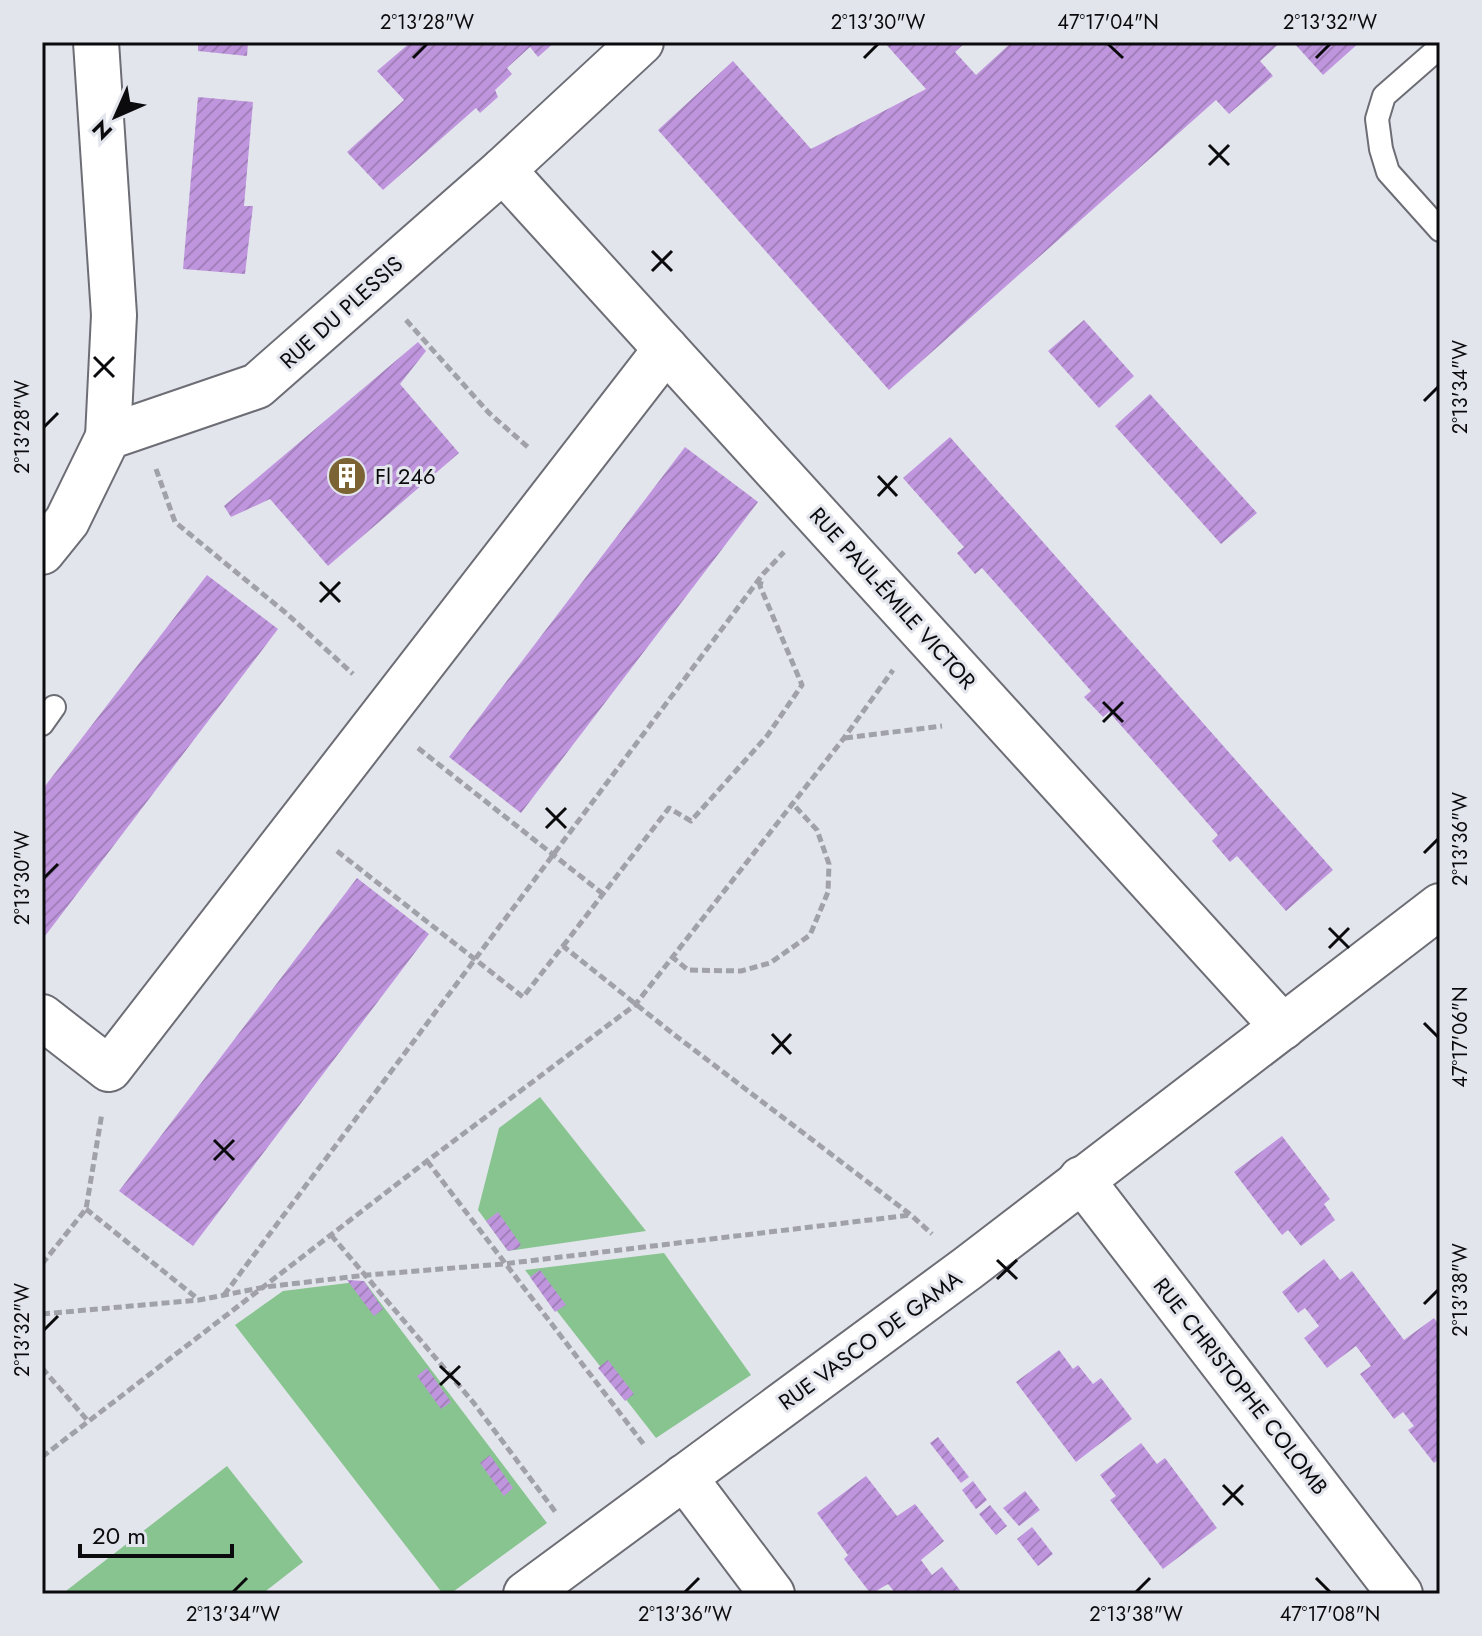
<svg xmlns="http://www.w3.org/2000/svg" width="1482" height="1636" font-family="Jost,sans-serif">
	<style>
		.green { fill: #88c490 }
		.building { fill: url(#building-hatch) }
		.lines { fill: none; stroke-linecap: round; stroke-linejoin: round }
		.lane-casing { stroke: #6c6d75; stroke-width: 26 }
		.street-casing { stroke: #6c6d75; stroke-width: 48 }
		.path { stroke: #a1a2a9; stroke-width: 5; stroke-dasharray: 8 4; stroke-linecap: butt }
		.lane { stroke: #fff; stroke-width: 22 }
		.street { stroke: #fff; stroke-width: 44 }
		.ticks { fill: none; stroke: #0b0b0e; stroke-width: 3 }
		.labels { text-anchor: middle; stroke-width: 6; stroke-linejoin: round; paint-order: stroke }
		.street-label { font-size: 22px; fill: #0b0b0e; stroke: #e3e5ed }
		.poi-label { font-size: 22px; fill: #0b0b0e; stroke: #e3e5ed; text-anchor: start }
		.neatline { fill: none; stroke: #0b0b0e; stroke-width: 3 }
		.ticks-label { font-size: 20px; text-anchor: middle; fill: #0b0b0e }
	</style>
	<defs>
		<pattern id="building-hatch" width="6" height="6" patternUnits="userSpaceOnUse" patternTransform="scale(2)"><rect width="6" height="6" fill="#bf96dd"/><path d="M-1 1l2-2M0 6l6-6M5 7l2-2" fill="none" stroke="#a380bc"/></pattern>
	</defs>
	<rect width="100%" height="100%" fill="#e3e5ed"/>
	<!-- green -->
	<g class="green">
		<path d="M540 1097 646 1231 508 1251 478 1210 499 1128Z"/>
		<path d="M664 1253 751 1375 656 1438 525 1270Z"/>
		<path d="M364 1281 547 1523 450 1594H443L235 1325 283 1291Z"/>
		<path d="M227 1466 303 1562 262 1594H62Z"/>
	</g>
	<!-- building -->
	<g class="building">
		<path d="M198 42H248L247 56 198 51Z"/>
		<path d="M411 42H555L538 57 530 47 507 68 512 74 495 90 498 97 480 113 476 108 383 190 347 152 404 100 377 71Z"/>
		<path d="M884 42H966L955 52 976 75 1012 42H1281L1260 61 1273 76 1229 114 1216 100 889 390 658 130 733 61 811 149 926 89Z"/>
		<path d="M1293 42H1360L1323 75Z"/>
		<path d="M198 97 253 102 244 206H253L245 274 183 269Z"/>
		<path d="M1084 320 1134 376 1099 408 1048 351Z"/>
		<path d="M418 342 426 351 400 384 459 453 328 566 270 499 231 517 224 506Z"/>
		<path d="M1150 394 1257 513 1221 544 1115 426Z"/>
		<path d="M950 437 1333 870 1286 911 1237 856 1230 862 1212 841 1218 835 1109 712 1103 717 1084 697 1091 691 982 568 975 574 957 553 964 547 903 478Z"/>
		<path d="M685 447 758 502 521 813 449 757Z"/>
		<path d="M207 575 278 629 42 940V790Z"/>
		<path d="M357 878 429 934 193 1246 119 1191Z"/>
		<path d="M1282 1136 1330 1199 1324 1204 1335 1220 1301 1246 1288 1230 1282 1235 1234 1172Z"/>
		<path d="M498 1212 521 1245 517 1249 508 1251 486 1221Z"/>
		<path d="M1324 1259 1340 1280 1352 1271 1404 1340 1434 1318 1440 1326V1458L1434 1463 1408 1430 1414 1426 1403 1412 1394 1419 1360 1374 1371 1366 1356 1346 1327 1368 1304 1338 1319 1326 1305 1308 1298 1313 1282 1292Z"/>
		<path d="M540 1270 566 1305 555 1312 530 1277Z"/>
		<path d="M347 1280 364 1281 383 1309 374 1316Z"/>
		<path d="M1059 1350 1073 1369 1078 1365 1093 1384 1101 1378 1132 1419 1076 1462 1016 1382Z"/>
		<path d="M608 1360 634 1394 625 1401 598 1368Z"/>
		<path d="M427 1368 451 1402 441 1409 417 1376Z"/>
		<path d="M938 1437 969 1477 961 1483 930 1443Z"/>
		<path d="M1141 1443 1157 1464 1165 1458 1217 1528 1163 1569 1110 1500 1116 1496 1100 1475Z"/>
		<path d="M490 1455 513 1488 504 1496 480 1463Z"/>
		<path d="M866 1476 897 1516 915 1504 944 1541 921 1560 932 1575 942 1567 963 1594H896L888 1584 871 1594 844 1559 848 1555 817 1513Z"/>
		<path d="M973 1481 987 1500 976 1509 962 1490Z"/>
		<path d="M1025 1491 1040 1510 1019 1526 1003 1508Z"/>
		<path d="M990 1505 1007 1526 996 1535 979 1514Z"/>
		<path d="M1032 1527 1053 1554 1038 1566 1017 1539Z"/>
	</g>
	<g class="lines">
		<!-- lane casing -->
		<g class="lane-casing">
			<g id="lane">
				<path d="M1440 47 1384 96 1377 119 1381 149 1388 172 1440 230"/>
				<path d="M42 724 54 707"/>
			</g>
		</g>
		<!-- street casing -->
		<g class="street-casing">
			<g id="street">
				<path d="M96 42 114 315 108 437"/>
				<path d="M503 170 1283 1027"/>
				<path d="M42 552 67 521 108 437 257 386 503 170 641 42"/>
				<path d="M42 1017 109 1069 666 349"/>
				<path d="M1081 1179 1400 1594"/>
				<path d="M684 1477 772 1594"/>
				<path d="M526 1594 968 1268 1440 906"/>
			</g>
		</g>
		<!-- path -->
		<g class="path">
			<path d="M406 320 489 413 529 448"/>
			<path d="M156 469 175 522 286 613 353 674"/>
			<path d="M845 738 942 726"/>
			<path d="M418 748 603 894"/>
			<path d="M337 851 523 997 563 946 672 1033 911 1215 932 1234"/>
			<path d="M563 946 669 808 691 821 767 736 802 685 760 586 762 578"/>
			<path d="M671 956 688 970 741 971 770 963 810 935 828 892 829 864 817 830 791 802"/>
			<path d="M427 1161 645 1446"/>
			<path d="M86 1209 198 1299"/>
			<path d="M331 1235 473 1402 557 1514"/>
			<path d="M42 1264 86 1209 102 1113"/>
			<path d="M224 1295 763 574 784 552"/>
			<path d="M42 1314 199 1300 265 1287 367 1275 503 1264 911 1215"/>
			<path d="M42 1368 88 1421"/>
			<path d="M42 1457 427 1161 635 1005 844 738 893 670"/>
		</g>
		<!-- lane -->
		<use href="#lane" class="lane"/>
		<!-- street -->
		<use href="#street" class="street"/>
	</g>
	<!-- ticks -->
	<path class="ticks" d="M1108 44 1123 58M413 58 427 44M864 58 878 44M1316 58 1330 44M1209 145 1229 165M1209 165 1229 145M652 251 672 271M652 271 672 251M94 357 114 377M94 377 114 357M1424 401 1438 387M44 427 58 413M878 476 897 496M878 496 897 476M320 582 340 602M320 602 340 582M1103 702 1123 722M1103 722 1123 702M546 808 566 828M546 828 566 808M1424 853 1438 839M44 878 58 864M1329 928 1349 948M1329 948 1349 928M1424 1023 1438 1037M772 1034 791 1054M772 1054 791 1034M214 1140 234 1160M214 1160 234 1140M997 1260 1017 1279M997 1279 1017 1260M1424 1304 1438 1290M44 1330 58 1316M440 1366 460 1385M440 1385 460 1366M1223 1485 1243 1505M1223 1505 1243 1485M1316 1578 1330 1592M233 1592 247 1578M685 1592 699 1578M1136 1592 1150 1578"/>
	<!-- icons -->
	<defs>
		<g id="building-disc" transform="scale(2)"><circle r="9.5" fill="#7b6333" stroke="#e3e5ed"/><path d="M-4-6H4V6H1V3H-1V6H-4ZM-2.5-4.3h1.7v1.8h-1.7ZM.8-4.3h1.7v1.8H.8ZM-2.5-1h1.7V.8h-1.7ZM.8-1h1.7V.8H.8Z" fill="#fff"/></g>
	</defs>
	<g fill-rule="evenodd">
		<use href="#building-disc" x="347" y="476"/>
	</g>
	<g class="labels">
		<!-- street labels -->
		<g class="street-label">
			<text transform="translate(341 312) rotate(-42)" y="8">RUE DU PLESSIS</text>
			<text transform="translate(893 598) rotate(48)" y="8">RUE PAUL-ÉMILE VICTOR</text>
			<text transform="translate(870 1340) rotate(-36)" y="8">RUE VASCO DE GAMA</text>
			<text transform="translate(1241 1386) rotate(52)" y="8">RUE CHRISTOPHE COLOMB</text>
		</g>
		<!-- poi labels -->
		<g class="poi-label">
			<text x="375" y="484">Fl 246</text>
		</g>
	</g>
	<!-- border -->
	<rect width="1482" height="1636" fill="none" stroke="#e3e5ed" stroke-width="88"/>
	<!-- north arrow -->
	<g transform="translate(116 116) rotate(225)" stroke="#e3e5ed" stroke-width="6" paint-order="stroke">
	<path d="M0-6L14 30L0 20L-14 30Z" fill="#0b0b0e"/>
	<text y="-12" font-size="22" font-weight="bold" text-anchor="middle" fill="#0b0b0e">N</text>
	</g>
	<!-- scale -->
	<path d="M80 1544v12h152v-12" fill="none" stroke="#0b0b0e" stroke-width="4"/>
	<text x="92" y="1544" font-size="24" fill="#0b0b0e" stroke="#e3e5ed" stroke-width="6" paint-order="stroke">20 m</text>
	<rect x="44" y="44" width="1394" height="1548" class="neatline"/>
	<g class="ticks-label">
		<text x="427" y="29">2°13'28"W</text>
		<text x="878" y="29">2°13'30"W</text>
		<text x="1108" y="29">47°17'04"N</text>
		<text x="1330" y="29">2°13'32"W</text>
		<text transform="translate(1460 387) rotate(-90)" y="7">2°13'34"W</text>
		<text transform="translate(22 427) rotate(-90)" y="7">2°13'28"W</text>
		<text transform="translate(1460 839) rotate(-90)" y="7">2°13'36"W</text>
		<text transform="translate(22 878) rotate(-90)" y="7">2°13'30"W</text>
		<text transform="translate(1460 1037) rotate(-90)" y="7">47°17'06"N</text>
		<text transform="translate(1460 1290) rotate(-90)" y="7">2°13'38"W</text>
		<text transform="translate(22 1330) rotate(-90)" y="7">2°13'32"W</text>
		<text x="233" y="1621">2°13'34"W</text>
		<text x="685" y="1621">2°13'36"W</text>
		<text x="1136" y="1621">2°13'38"W</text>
		<text x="1330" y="1621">47°17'08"N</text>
	</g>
</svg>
